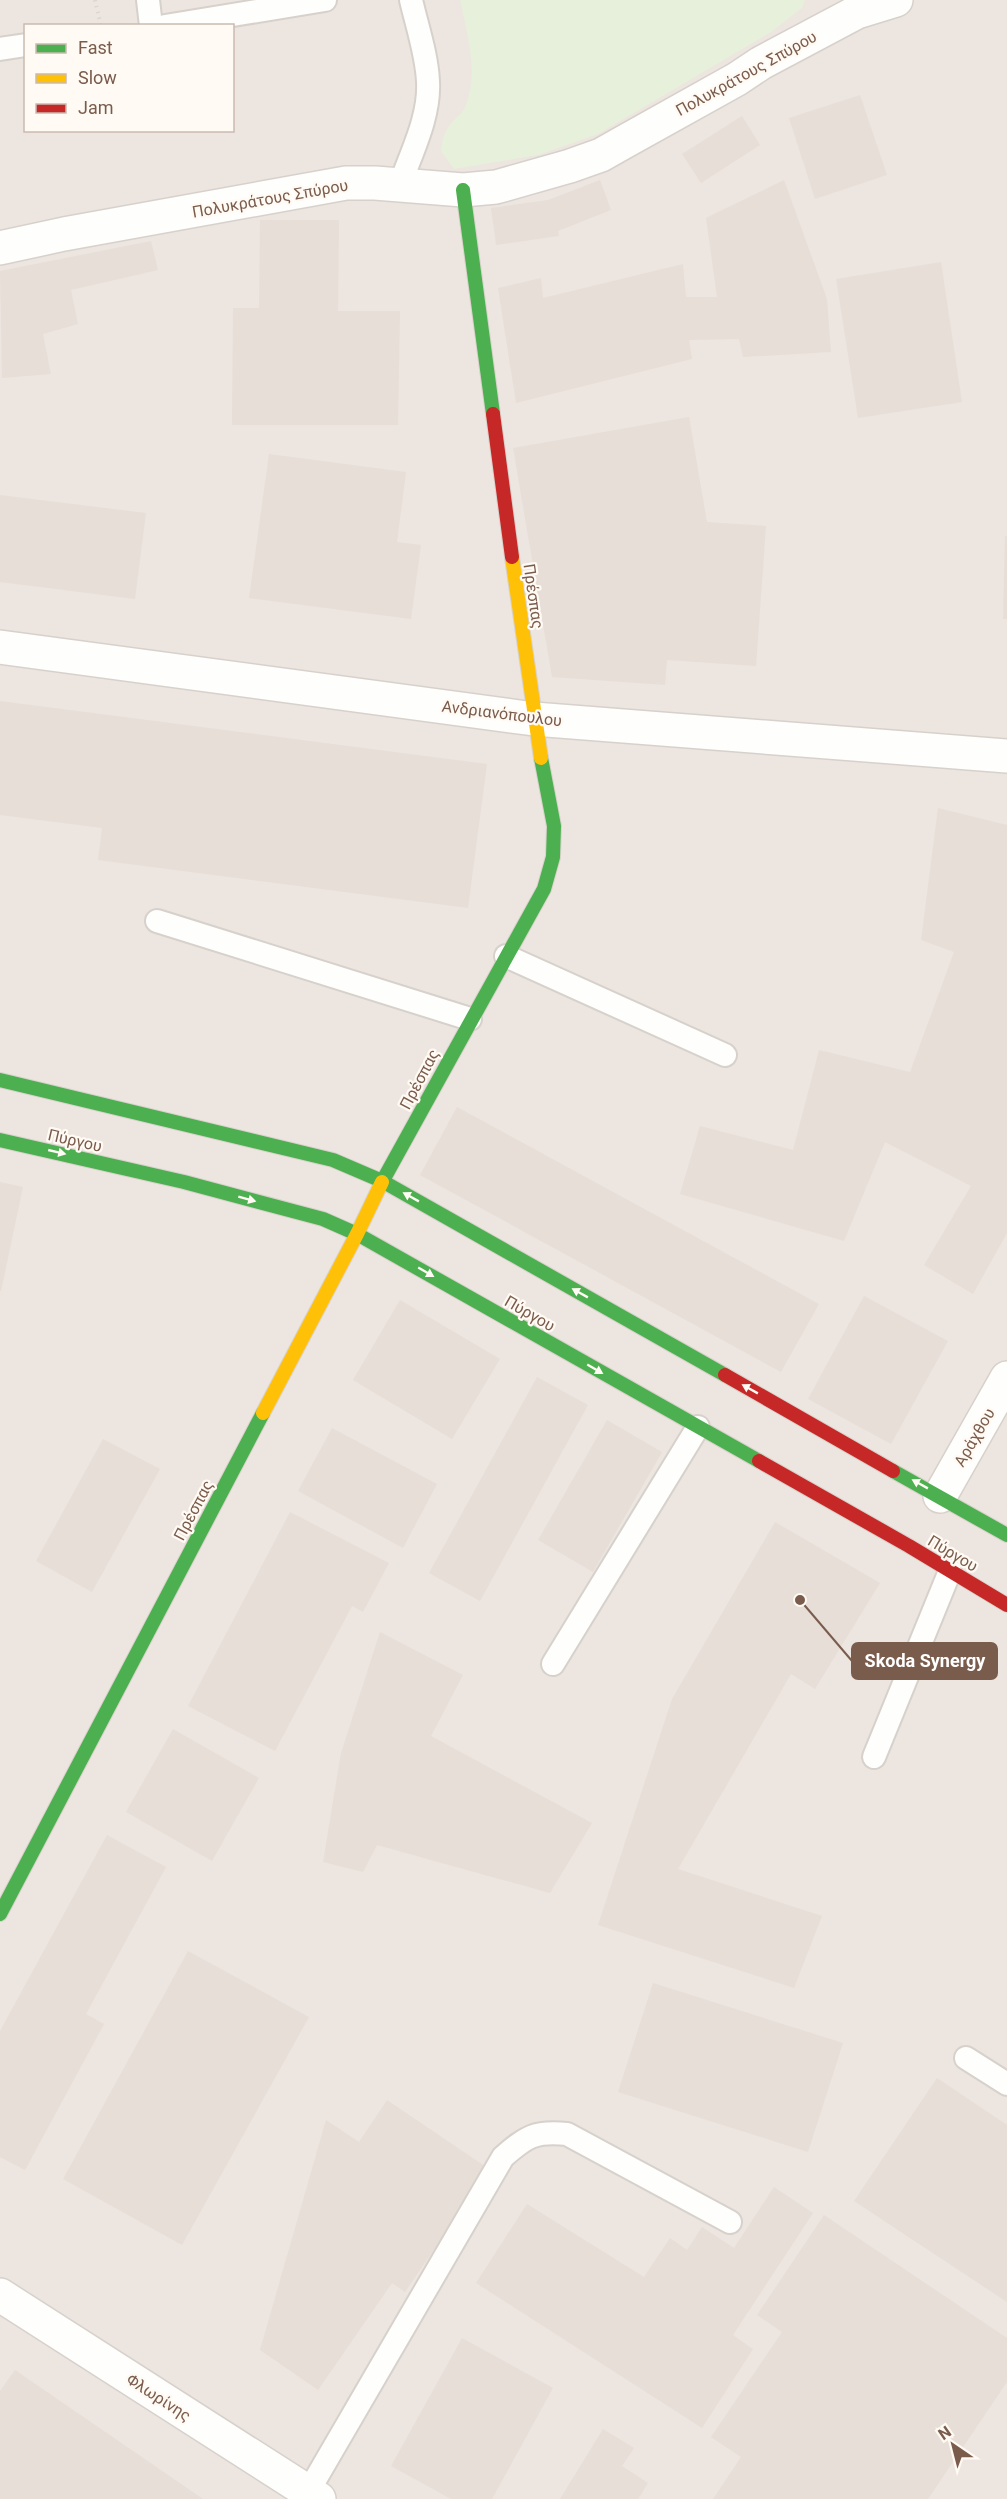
<svg xmlns="http://www.w3.org/2000/svg" width="1007" height="2499" font-family="Roboto,sans-serif">
	<style>
		.industrial { fill: #ede5e0; fill-rule: evenodd }
		.green { fill: #e7f0db }
		.building { fill: #e6ded7 }
		.lines { fill: none; stroke-linecap: round; stroke-linejoin: round }
		.lane-casing { stroke: #d7d1cb; stroke-width: 26 }
		.street-casing { stroke: #d7d1cb; stroke-width: 36 }
		.fast-casing { stroke: #d9d2cb; stroke-width: 16 }
		.slow-casing { stroke: #d9d2cb; stroke-width: 16 }
		.jam-casing { stroke: #d9d2cb; stroke-width: 16 }
		.path { stroke: #dcd5d0; stroke-width: 4; stroke-dasharray: 1.5 4.5; stroke-linecap: butt }
		.lane { stroke: #fefefd; stroke-width: 22 }
		.street { stroke: #fefefd; stroke-width: 33 }
		.fast { stroke: #4caf50; stroke-width: 14 }
		.slow { stroke: #ffc107; stroke-width: 14 }
		.jam { stroke: #c62828; stroke-width: 14 }
		.oneway { fill: #fffaf3 }
		.labels { text-anchor: middle; stroke-width: 4.5; stroke-linejoin: round; paint-order: stroke }
		.street-label { font-size: 16px; fill: #7a5c4d; stroke: #fffaf3 }
		.leader { fill: none; stroke: #7a5c4d; stroke-width: 2 }
		.callout-dot { fill: #7a5c4d; stroke: #fffaf3; stroke-width: 2 }
		.callout { fill: #7a5c4d; stroke: #7a5c4d; stroke-width: 2 }
		.callout-label { font-size: 18px; text-anchor: middle; font-weight: bold; fill: #fff }
	</style>
	<rect width="100%" height="100%" fill="#f9f5f0"/>
	<!-- industrial -->
	<path class="industrial" d="M0 0H1007V2499H0ZM26 26H232V130H26Z"/>
	<!-- green -->
	<path class="green" d="M460 0H805L802 8 771 32 598 134 538 155 454 169 441 151C442 137 446 128 456 118 459 115 464 111 465 107 479 74 467 33 460 0Z"/>
	<!-- building -->
	<g class="building">
		<path d="M860 95 887 175 815 199 789 118Z"/>
		<path d="M742 116 760 145 701 183 682 154Z"/>
		<path d="M600 180 611 210 558 231 559 236 496 245 491 208 548 200Z"/>
		<path d="M784 180 827 299 831 352 743 357 739 339 689 340 692 359 516 403 498 288 541 278 543 298 683 264 686 297H717L706 218Z"/>
		<path d="M260 220H339L338 311H400L398 425H232L233 308H259Z"/>
		<path d="M151 241 158 270 71 290 78 324 43 334 51 374 2 378 0 271Z"/>
		<path d="M941 262 962 402 858 418 836 279Z"/>
		<path d="M689 417 707 522 766 526 756 666 667 660 665 685 552 677 513 448Z"/>
		<path d="M269 454 406 472 397 542 421 545 411 619 249 598Z"/>
		<path d="M0 495 146 513 135 599 0 582Z"/>
		<path d="M1005 536H1007V619H1003Z"/>
		<path d="M0 701 487 764 468 908 98 860 102 828 0 815Z"/>
		<path d="M938 808 1007 825V1233L973 1294 924 1265 971 1186 885 1142 844 1241 680 1194 700 1126 793 1150 819 1050 910 1072 954 952 921 940Z"/>
		<path d="M457 1107 819 1304 781 1372 420 1175Z"/>
		<path d="M0 1182 23 1187 1 1291H0Z"/>
		<path d="M864 1296 948 1341 891 1444 808 1399Z"/>
		<path d="M400 1300 500 1359 452 1439 353 1380Z"/>
		<path d="M537 1377 588 1405 480 1601 429 1573Z"/>
		<path d="M607 1420 662 1452 593 1572 538 1540Z"/>
		<path d="M332 1428 437 1484 403 1548 298 1491Z"/>
		<path d="M103 1439 160 1469 92 1592 36 1561Z"/>
		<path d="M290 1512 389 1563 363 1612 352 1606 275 1751 188 1706Z"/>
		<path d="M775 1522 880 1583 815 1689 791 1674 678 1869 822 1916 794 1988 598 1925 672 1699Z"/>
		<path d="M380 1632 463 1675 431 1736 592 1823 550 1893 377 1845 363 1872 323 1862 341 1753Z"/>
		<path d="M173 1729 259 1778 212 1861 126 1812Z"/>
		<path d="M107 1835 166 1867 86 2014 104 2024 25 2170 0 2157V2031Z"/>
		<path d="M188 1951 309 2017 182 2245 63 2179Z"/>
		<path d="M653 1983 843 2043 808 2152 618 2092Z"/>
		<path d="M937 2078 1007 2125V2302L854 2201Z"/>
		<path d="M387 2100 489 2169 405 2292 392 2283 318 2390 260 2350 326 2120 359 2142Z"/>
		<path d="M774 2187 813 2213 733 2335 753 2349 702 2428 476 2283 527 2204 644 2277 670 2238 687 2250 702 2227 734 2248Z"/>
		<path d="M824 2215 1007 2338V2382L928 2499H713L741 2457 711 2437 782 2332 757 2315Z"/>
		<path d="M462 2338 553 2388 492 2499H451L391 2466Z"/>
		<path d="M15 2370 203 2499H0V2391Z"/>
		<path d="M603 2429 634 2448 622 2466 648 2483 638 2499H560Z"/>
	</g>
	<g class="lines">
		<!-- lane casing -->
		<g class="lane-casing">
			<g id="lane">
				<path d="M148 0 151 26"/>
				<path d="M165 26 325 0"/>
				<path d="M0 49 26 45"/>
				<path d="M400 185C411 153 430 117 428 82 427 55 417 26 411 0"/>
				<path d="M157 921 470 1019"/>
				<path d="M506 956 725 1055"/>
				<path d="M553 1664 698 1427"/>
				<path d="M874 1757 950 1571"/>
				<path d="M966 2058 1007 2084"/>
				<path d="M308 2492 503 2157C527 2136 535 2131 567 2134L730 2222"/>
			</g>
		</g>
		<!-- street casing -->
		<g class="street-casing">
			<g id="street">
				<path d="M0 248 64 234 346 183H375L463 190 496 187 570 166 601 155 624 142 737 79 761 63 857 12 896 0"/>
				<path d="M0 647 534 719 1007 756"/>
				<path d="M940 1496 1007 1378"/>
				<path d="M0 2295 319 2499"/>
			</g>
		</g>
		<!-- fast casing -->
		<g class="fast-casing">
			<g id="fast">
				<path d="M463 190 493 414"/>
				<path d="M0 1080 333 1160 382 1181 725 1375"/>
				<path d="M0 1140 184 1182 323 1219 357 1234 759 1461"/>
				<path d="M382 1182 544 889 553 857 554 826 541 758"/>
				<path d="M893 1471 1007 1535"/>
				<path d="M0 1914 263 1413"/>
			</g>
		</g>
		<!-- slow casing -->
		<g class="slow-casing">
			<g id="slow">
				<path d="M512 557 541 758"/>
				<path d="M263 1413 357 1234 382 1182"/>
			</g>
		</g>
		<!-- jam casing -->
		<g class="jam-casing">
			<g id="jam">
				<path d="M493 414 512 557"/>
				<path d="M725 1375 893 1471"/>
				<path d="M759 1461 909 1546 1007 1605"/>
			</g>
		</g>
		<!-- path -->
		<path class="path" d="M95 0 101 26"/>
		<!-- lane -->
		<use href="#lane" class="lane"/>
		<!-- street -->
		<use href="#street" class="street"/>
		<!-- fast -->
		<use href="#fast" class="fast"/>
		<!-- slow -->
		<use href="#slow" class="slow"/>
		<!-- jam -->
		<use href="#jam" class="jam"/>
	</g>
	<!-- one-way arrows -->
	<defs><path id="oneway-solid" d="M-6-.8H1V-3.2L6.5 0L1 3.2V.8H-6Z" transform="scale(1.5)"/></defs>
	<g class="oneway">
		<use href="#oneway-solid" transform="translate(57 1152) rotate(13)"/>
		<use href="#oneway-solid" transform="translate(411 1197) rotate(-151)"/>
		<use href="#oneway-solid" transform="translate(247 1199) rotate(15)"/>
		<use href="#oneway-solid" transform="translate(426 1272) rotate(30)"/>
		<use href="#oneway-solid" transform="translate(580 1293) rotate(-151)"/>
		<use href="#oneway-solid" transform="translate(595 1369) rotate(30)"/>
		<use href="#oneway-solid" transform="translate(750 1389) rotate(-151)"/>
		<use href="#oneway-solid" transform="translate(920 1484) rotate(-151)"/>
	</g>
	<g class="labels">
		<!-- street labels -->
		<g class="street-label">
			<text transform="translate(746 73) rotate(-29)" y="6">Πολυκράτους Σπύρου</text>
			<text transform="translate(270 198) rotate(-10)" y="6">Πολυκράτους Σπύρου</text>
			<text transform="translate(534 596) rotate(82)" y="6">Πρέσπας</text>
			<text transform="translate(502 713) rotate(7)" y="6">Ανδριανόπουλου</text>
			<text transform="translate(419 1079) rotate(-62)" y="6">Πρέσπας</text>
			<text transform="translate(75 1140) rotate(13)" y="6">Πύργου</text>
			<text transform="translate(530 1313) rotate(30)" y="6">Πύργου</text>
			<text transform="translate(974 1437) rotate(-60)" y="6">Αράχθου</text>
			<text transform="translate(193 1510) rotate(-62)" y="6">Πρέσπας</text>
			<text transform="translate(953 1553) rotate(31)" y="6">Πύργου</text>
			<text transform="translate(159 2397) rotate(33)" y="6">Φλωρίνης</text>
		</g>
	</g>
	<!-- callouts -->
	<path class="leader" d="M800 1600L852 1661"/>
	<circle class="callout-dot" cx="800" cy="1600" r="6"/>
	<rect class="callout" x="852" y="1643" width="145" height="36" rx="6"/>
	<g class="callout-label">
		<text x="925" y="1667">Skoda Synergy</text>
	</g>
	<!-- legend -->
	<rect x="24" y="24" width="210" height="108" fill="#fffaf3" stroke="#cabbb1" stroke-width="1.5"/>
	<rect x="36" y="44" width="30" height="9" fill="#4caf50" stroke="#cabbb1" stroke-width="1.5"/>
	<text x="78" y="54" font-size="18" fill="#7a5c4d">Fast</text>
	<rect x="36" y="74" width="30" height="9" fill="#ffc107" stroke="#cabbb1" stroke-width="1.5"/>
	<text x="78" y="84" font-size="18" fill="#7a5c4d">Slow</text>
	<rect x="36" y="104" width="30" height="9" fill="#c62828" stroke="#cabbb1" stroke-width="1.5"/>
	<text x="78" y="114" font-size="18" fill="#7a5c4d">Jam</text>
	<!-- north arrow -->
	<g transform="translate(953 2445) rotate(325)" stroke="#fffaf3" stroke-width="4.5" paint-order="stroke">
	<path d="M0-4.5L10 22L0 15L-10 22Z" fill="#7a5c4d"/>
	<text y="-9" font-size="16" font-weight="bold" text-anchor="middle" fill="#7a5c4d">N</text>
	</g>
</svg>
